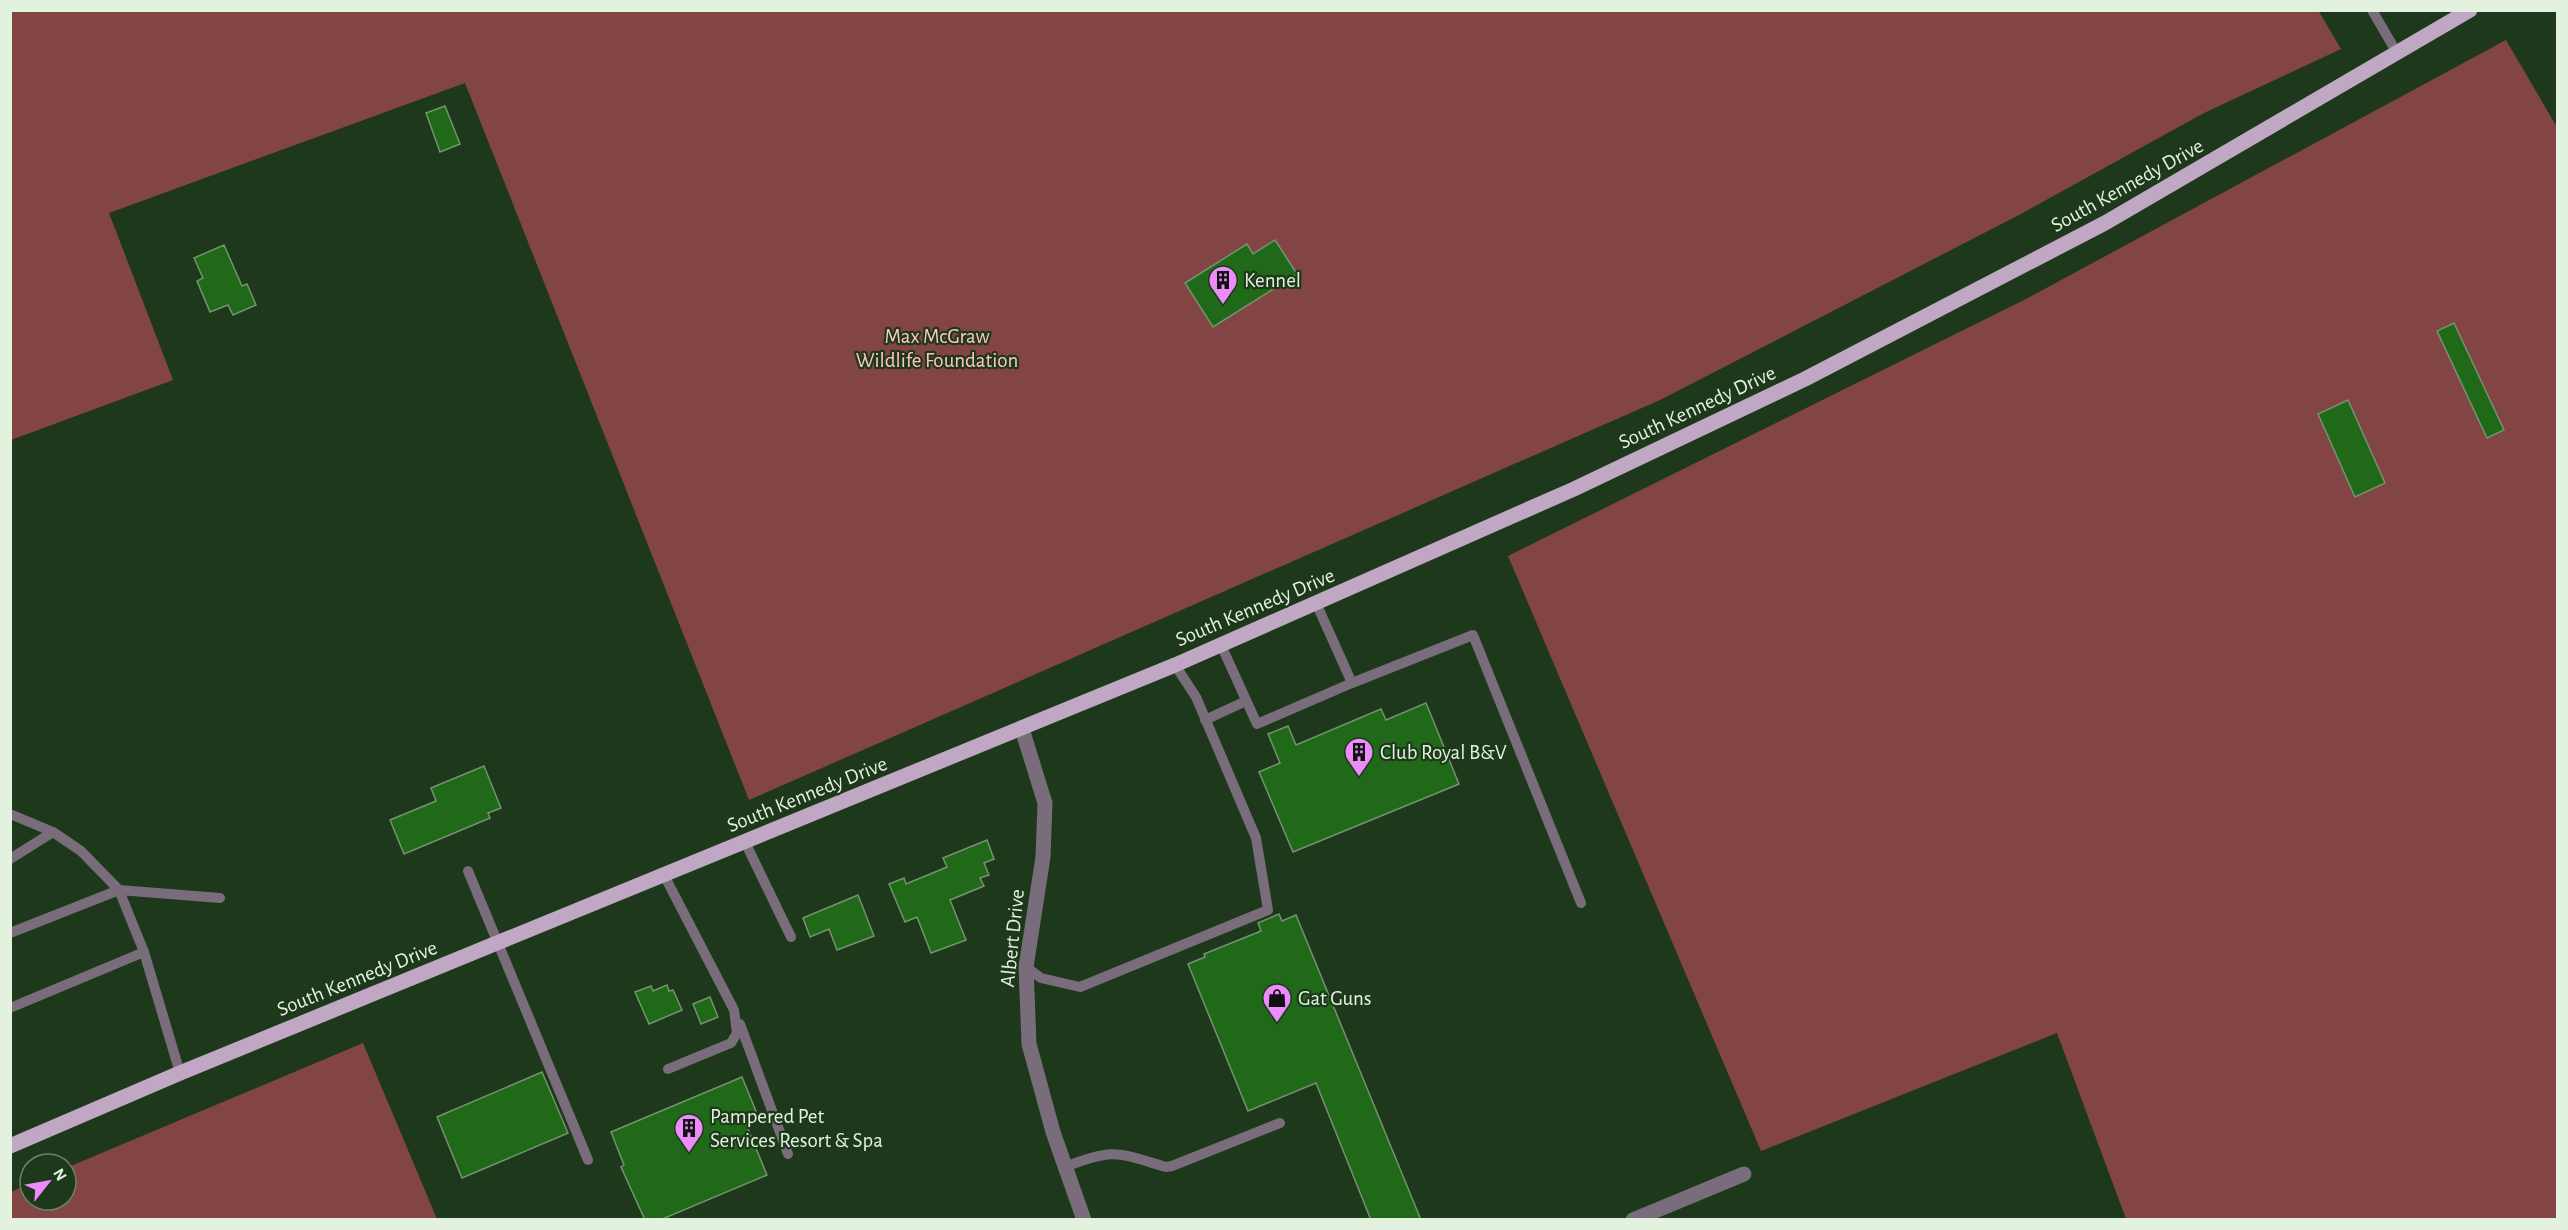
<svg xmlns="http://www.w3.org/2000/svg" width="2568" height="1230" font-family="'Alegreya Sans',sans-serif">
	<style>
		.green { fill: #834544 }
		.building { fill: #1f6918; stroke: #759271; stroke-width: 1.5 }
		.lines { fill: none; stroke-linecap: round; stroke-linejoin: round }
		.lane { stroke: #796c7b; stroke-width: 10 }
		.street { stroke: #796c7b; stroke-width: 15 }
		.primary { stroke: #c0a7c4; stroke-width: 15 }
		.labels { text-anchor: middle; stroke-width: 4.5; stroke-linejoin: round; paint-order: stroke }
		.street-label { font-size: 21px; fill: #e2f2df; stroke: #1e381b }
		.poi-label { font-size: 21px; fill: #e2f2df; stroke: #1e381b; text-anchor: start }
		.park-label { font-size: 21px; fill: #ffc5c3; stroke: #1e381b }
	</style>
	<rect width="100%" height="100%" fill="#1e381b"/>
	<!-- green -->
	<g class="green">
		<path d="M2318 10 2341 49 2204 113 2017 216 1660 400 749 800 465 83 109 213 173 380 11 440V11Z"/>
		<path d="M2506 40 2558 129 2557 1219H2126L2057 1033 1761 1151 1508 556 2024 300Z"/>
		<path d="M363 1043 437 1219H11V1192L30 1183V1200H66V1168Z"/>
	</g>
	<!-- building -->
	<g class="building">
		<path d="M445 106 460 144 440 152 426 113Z"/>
		<path d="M1275 240 1297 274 1213 327 1185 283 1247 244 1253 254Z"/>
		<path d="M224 245 242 286 247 284 256 305 233 315 228 305 210 312 197 281 203 278 194 258Z"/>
		<path d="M2454 323 2504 430 2487 438 2437 331Z"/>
		<path d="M2348 400 2385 483 2355 497 2318 414Z"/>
		<path d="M1426 703 1459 784 1293 852 1259 772 1280 763 1268 734 1288 726 1296 745 1381 709 1386 720Z"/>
		<path d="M484 766 501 808 488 813 490 818 404 854 390 820 436 801 431 788Z"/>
		<path d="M987 840 994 859 984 863 989 875 980 878 984 886 950 900 966 940 931 953 917 917 905 922 889 884 904 878 906 884 947 867 943 858Z"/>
		<path d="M858 895 874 936 837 950 829 929 810 937 803 918Z"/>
		<path d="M1279 914 1282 921 1296 915 1421 1220H1371L1316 1083 1248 1111 1188 964 1205 957 1204 954 1261 931 1258 923Z"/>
		<path d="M667 985 669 991 673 990 682 1010 649 1024 635 992 651 986 653 991Z"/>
		<path d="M710 997 718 1017 701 1024 693 1004Z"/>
		<path d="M542 1072 568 1133 462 1178 437 1117Z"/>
		<path d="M742 1077 756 1111 743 1117 767 1175 660 1220H645L621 1167 624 1165 611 1132Z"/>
	</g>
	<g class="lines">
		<!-- lane -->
		<g class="lane">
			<path d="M2372 10 2397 53"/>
			<path d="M1221 645 1257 724 1352 683 1316 603"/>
			<path d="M1352 683 1473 635 1581 903"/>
			<path d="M1205 720 1246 701"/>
			<path d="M10 814 53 832 81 851 119 890 144 952 180 1073"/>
			<path d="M745 842 791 937"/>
			<path d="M10 859 53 832"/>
			<path d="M468 871 588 1160"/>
			<path d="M664 875 734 1010 737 1033 731 1043 668 1069"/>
			<path d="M10 933 119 890 220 898"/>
			<path d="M1026 967 1041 978 1080 987 1268 910 1256 838 1196 697 1175 665"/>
			<path d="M10 1008 144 952"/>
			<path d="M740 1024 788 1154"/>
			<path d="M1065 1167C1115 1147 1118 1153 1166 1167L1172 1166 1280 1123"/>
		</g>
		<!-- street -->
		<g class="street">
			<path d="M1022 729 1045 803 1043 857 1026 967 1029 1044 1053 1132 1084 1220"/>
			<path d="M1633 1220 1744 1174"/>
		</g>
		<!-- primary -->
		<path class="primary" d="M10 1146 180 1073 1175 665 1574 489 1805 379 2105 223 2470 10"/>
	</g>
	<!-- icons -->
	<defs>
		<g id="building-pin" transform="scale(1.5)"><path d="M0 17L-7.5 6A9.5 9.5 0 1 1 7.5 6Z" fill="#ec8cfb" stroke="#1e381b"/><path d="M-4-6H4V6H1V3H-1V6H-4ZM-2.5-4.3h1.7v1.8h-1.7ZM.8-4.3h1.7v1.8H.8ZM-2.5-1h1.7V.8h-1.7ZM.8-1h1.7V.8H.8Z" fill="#111"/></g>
		<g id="shop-pin" transform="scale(1.5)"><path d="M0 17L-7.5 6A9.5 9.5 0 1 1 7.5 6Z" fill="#ec8cfb" stroke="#1e381b"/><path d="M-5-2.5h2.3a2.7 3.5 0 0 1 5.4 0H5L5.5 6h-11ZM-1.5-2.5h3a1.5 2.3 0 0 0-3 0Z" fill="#111"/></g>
	</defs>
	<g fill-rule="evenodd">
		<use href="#building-pin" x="1223" y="280"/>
		<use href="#building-pin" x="1359" y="752"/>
		<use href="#shop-pin" x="1277" y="998"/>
		<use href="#building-pin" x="689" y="1128"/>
	</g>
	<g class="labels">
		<!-- street labels -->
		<g class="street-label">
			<text transform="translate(2127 185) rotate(-29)" y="7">South Kennedy Drive</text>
			<text transform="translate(1697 407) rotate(-25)" y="7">South Kennedy Drive</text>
			<text transform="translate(1255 607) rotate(-23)" y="7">South Kennedy Drive</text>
			<text transform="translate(807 794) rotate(-22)" y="7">South Kennedy Drive</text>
			<text transform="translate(1012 938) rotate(-84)" y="7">Albert Drive</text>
			<text transform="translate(357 978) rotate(-22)" y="7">South Kennedy Drive</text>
		</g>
		<!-- poi labels -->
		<g class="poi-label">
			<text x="1244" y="287">Kennel</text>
			<text x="1380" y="759">Club Royal B&amp;V</text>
			<text x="1298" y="1005">Gat Guns</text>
			<text x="710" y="1123">Pampered Pet<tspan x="710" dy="24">Services Resort &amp; Spa</tspan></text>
		</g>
		<!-- park labels -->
		<g class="park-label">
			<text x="937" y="343">Max McGraw<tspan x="937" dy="24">Wildlife Foundation</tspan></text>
		</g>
	</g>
	<!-- border -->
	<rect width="2568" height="1230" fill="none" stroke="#e2f2df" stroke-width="24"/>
	<!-- north arrow -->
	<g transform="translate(48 1182) rotate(59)"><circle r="28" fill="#1e381b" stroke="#6c8269" stroke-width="1.5"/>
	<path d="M0-4.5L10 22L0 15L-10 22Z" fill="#ec8cfb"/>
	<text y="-9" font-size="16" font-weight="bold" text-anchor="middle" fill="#e2f2df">N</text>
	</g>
</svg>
